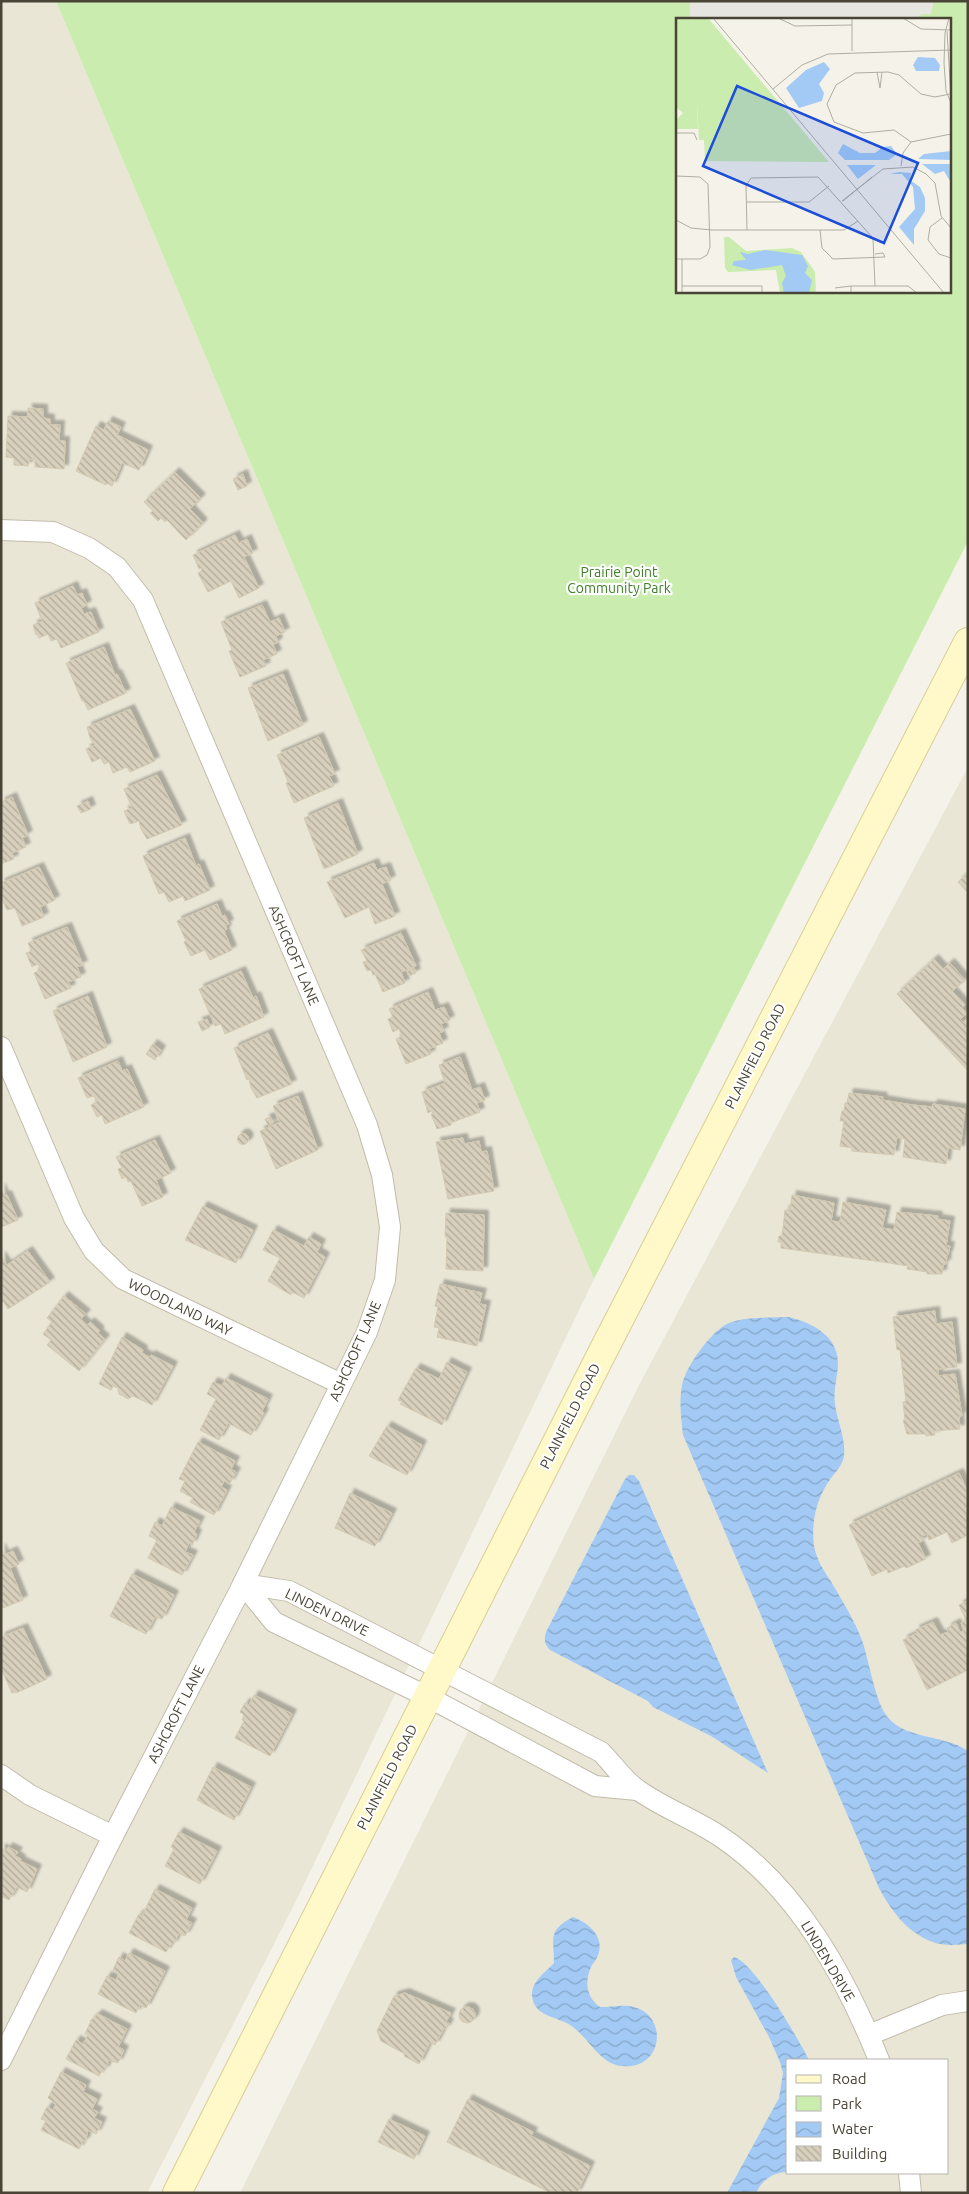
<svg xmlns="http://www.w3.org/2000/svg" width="969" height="2194" font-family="Ubuntu,sans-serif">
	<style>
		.residential { fill: #eae6d6; fill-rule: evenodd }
		.park { fill: #caecaf; fill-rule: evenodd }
		.parking { fill: #e6e5e0 }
		.water { fill: url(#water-waves) }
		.building { fill: url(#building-back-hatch); stroke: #d3c9b0; filter: url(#shadow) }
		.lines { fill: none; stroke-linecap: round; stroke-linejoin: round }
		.minor-casing { stroke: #c1bcaa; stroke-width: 22 }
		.secondary-casing { stroke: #d8ce96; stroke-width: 30 }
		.minor { stroke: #fff; stroke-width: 20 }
		.secondary { stroke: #fff8c9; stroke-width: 28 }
		.labels { text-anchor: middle; stroke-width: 4.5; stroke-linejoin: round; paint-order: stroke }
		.park-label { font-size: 14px; fill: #3d8025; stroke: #fff }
		.street-label { font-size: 14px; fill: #494436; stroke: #fff }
		.inset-road { fill: none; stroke: #b0ada1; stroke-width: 1 }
		.view { fill: #1d4ed8; fill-opacity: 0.15; stroke: #1d4ed8; stroke-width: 2.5 }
		.inset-edge { fill: none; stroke: #494436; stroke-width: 2.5 }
	</style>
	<defs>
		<pattern id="water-waves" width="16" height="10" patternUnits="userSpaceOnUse" patternTransform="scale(1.25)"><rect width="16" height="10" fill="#a2caf5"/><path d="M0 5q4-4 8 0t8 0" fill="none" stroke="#86a6c7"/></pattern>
		<pattern id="building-back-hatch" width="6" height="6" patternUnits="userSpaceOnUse" patternTransform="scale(1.25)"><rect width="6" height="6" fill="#d8d0bd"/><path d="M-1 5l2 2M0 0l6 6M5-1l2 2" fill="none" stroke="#b1aa9a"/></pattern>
		<filter id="shadow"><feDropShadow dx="4.5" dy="-4.5" stdDeviation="1" flood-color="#0004"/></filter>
	</defs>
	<rect width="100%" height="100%" fill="#f5f3e9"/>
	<!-- residential -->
	<g class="residential">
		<path d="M1 1H56L594 1279 297 1899 147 2193H1Z"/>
		<path d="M968 767V2193H240L638 1387ZM788 2060H948V2173H788Z"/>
	</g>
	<!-- park -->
	<path class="park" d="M56 1H968V541L594 1279ZM678 19H950V291H678Z"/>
	<!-- parking -->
	<path class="parking" d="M690 1H934L931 14H922L915 19H690Z"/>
	<!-- water -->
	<g class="water">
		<path d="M789 1317C812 1323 837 1335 838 1362 838 1376 833 1389 835 1404 837 1421 846 1438 844 1456 842 1467 835 1472 829 1481 816 1500 811 1523 814 1546 817 1560 822 1568 830 1580 842 1600 855 1621 863 1643 869 1663 875 1696 884 1712 901 1741 943 1733 968 1751V1944C957 1945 943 1946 933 1942 907 1933 891 1910 879 1888L683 1435C681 1418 679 1401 682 1385 686 1366 709 1335 725 1325 739 1316 772 1318 789 1317Z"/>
		<path d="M629 1475H634L639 1481 768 1773 711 1736 653 1707 648 1701 550 1650C544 1643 544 1640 546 1632L625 1479Z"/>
		<path d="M573 1917C589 1923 605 1937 598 1955 597 1959 594 1962 592 1965 584 1981 586 1997 600 2007 611 2007 623 2004 634 2007 666 2015 664 2062 631 2066 600 2070 591 2038 570 2025 558 2017 538 2017 533 2001 528 1983 544 1974 554 1963 554 1938 547 1931 573 1917Z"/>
		<path d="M734 1957C754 1962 799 2040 809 2060H788V2172C773 2172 762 2180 756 2193H727L779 2098 783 2073 780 2062 769 2037 736 1977 731 1960Z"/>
	</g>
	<!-- building -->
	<g class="building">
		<path d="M28 408 43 409V418L50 419V425H60L59 441H65L64 469 35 467V459H29L28 466 14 465V458L6 457 8 416 28 417Z"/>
		<path d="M108 421 121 427 117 435 148 450 139 470 122 463 112 486 107 483 106 485 76 471 96 426 104 430Z"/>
		<path d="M175 472 201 498 190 509 203 523 186 540 167 520 165 522 161 518 158 521 150 513 153 511 144 502Z"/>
		<path d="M243 474 247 486 238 490 233 479Z"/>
		<path d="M235 535 239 543 247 539 253 553 244 557 259 588 239 598 231 581 208 592 198 573 202 571 201 568 199 569 193 555Z"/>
		<path d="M73 586 77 595 82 593 87 605 81 608 84 614 91 612 99 632 61 648 57 639 51 641 48 634 39 638 37 634 36 635 33 625 42 621 35 603Z"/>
		<path d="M262 605 270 622 279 618 285 632 276 636 278 642 273 645 277 654 263 660 266 666 240 677 229 651 232 650 221 622Z"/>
		<path d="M104 647 115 675 117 674 126 693 88 710 84 701H82L66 663Z"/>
		<path d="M283 674 303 725 268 741 248 688Z"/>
		<path d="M130 709 155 761 130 772 127 767 113 773 109 762 104 764 101 758 92 762 86 749 95 745 90 738 87 727Z"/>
		<path d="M319 737 335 774 329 776 334 786 294 803 286 783 288 782 277 755Z"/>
		<path d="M157 775 182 825 147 839 141 829 139 821 130 824 124 811 132 808 124 789Z"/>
		<path d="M12 797 28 835 22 838 26 847 12 853 14 859 1 864V802Z"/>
		<path d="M88 801 91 809 81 813 77 806Z"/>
		<path d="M338 803 358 854 324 869 304 818Z"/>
		<path d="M185 838 196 866 199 864 210 890 185 901 183 896 169 902 164 892 159 894 143 856Z"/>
		<path d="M374 863 377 870 386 867 391 880 382 884 395 916 375 924 369 907 345 918 327 882Z"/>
		<path d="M39 867 55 900 40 907 44 917 22 926 15 908 7 910 1 897V883Z"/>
		<path d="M968 873V893L958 882Z"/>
		<path d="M217 904 222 916 225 915 229 924 225 925 227 929 224 931 232 950 210 960 205 950 191 956 184 942 186 941 177 921Z"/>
		<path d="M67 927 83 965 77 967 81 977 68 982 71 988 45 999 34 973 41 970 38 964 32 967 26 953 32 951 28 943Z"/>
		<path d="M401 933 416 966 401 972 405 983 383 992 375 974 373 975 371 970 367 971 363 962 367 961 361 950Z"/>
		<path d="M934 959 943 969 950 963 965 980 952 991 965 1005 962 1008 967 1013 960 1019 963 1022 968 1017V1071L897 994Z"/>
		<path d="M414 968 416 973 409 976 407 971Z"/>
		<path d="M241 971 253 998 256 996 264 1017 225 1034 221 1024 215 1026 199 989Z"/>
		<path d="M428 992 435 1010 444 1007 450 1020 441 1024 444 1031 439 1033 443 1043 429 1049 431 1054 406 1064 396 1039 402 1036 399 1029 393 1032 388 1019 393 1017 389 1009Z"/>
		<path d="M88 996 107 1047 73 1062 53 1011Z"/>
		<path d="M207 1019 210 1027 202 1031 198 1022Z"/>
		<path d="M268 1033 292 1084 257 1098 251 1088 249 1079 247 1080 234 1048Z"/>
		<path d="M153 1044 161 1050 155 1060 146 1054Z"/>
		<path d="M460 1057 472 1090 480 1087 485 1100 477 1103 480 1112 450 1123 451 1125 437 1129 431 1114H433L432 1111 428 1113 422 1092 445 1083 439 1065Z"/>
		<path d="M118 1061 122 1071 127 1069 144 1107 105 1124 102 1115 97 1117 91 1105 97 1102 94 1096 87 1098 78 1078Z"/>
		<path d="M849 1093 883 1097 882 1100 912 1105 932 1107 933 1104 965 1109 960 1150 948 1148 946 1164 903 1157 905 1139 897 1137 894 1155 852 1151V1148L840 1146 844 1121H840L842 1111H844L845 1103H847Z"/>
		<path d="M298 1096 318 1150 276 1169 260 1131 280 1122 273 1106Z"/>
		<path d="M270 1117 273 1123 268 1125 265 1119Z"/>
		<circle cx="243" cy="1139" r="5.5"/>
		<path d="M463 1138 464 1144 479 1141 481 1152 487 1151 494 1191 448 1199 436 1142Z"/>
		<path d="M155 1140 171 1173 156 1180 163 1197 142 1206 131 1181 128 1182 126 1177 122 1179 118 1169 122 1168 116 1157Z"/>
		<path d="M1 1188 4 1196 7 1195 18 1220 1 1227Z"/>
		<path d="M792 1195 834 1203 831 1221 840 1222 843 1202 886 1210 882 1228 894 1230 897 1212 938 1216 937 1219 950 1221 946 1246H950L948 1255H947L946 1264H943L942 1274H927V1272L907 1269 908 1266 889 1263 781 1248V1242H778L779 1236H782L785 1210 790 1211Z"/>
		<path d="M203 1206 253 1230 236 1263 185 1240Z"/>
		<path d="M446 1213 484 1215 483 1271 446 1269 447 1237H445Z"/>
		<path d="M273 1230 304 1246 309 1237 321 1244 317 1252 325 1257 304 1298 292 1292 291 1295 268 1281 280 1258 263 1250Z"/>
		<path d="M28 1251 50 1282 8 1309 3 1301 1 1302V1256L7 1265Z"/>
		<path d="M440 1284 482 1293 479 1304 486 1305 477 1346 437 1337 439 1328 434 1327 438 1307 435 1306Z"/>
		<path d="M64 1296 86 1314 81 1319 87 1325 90 1322 100 1331 98 1333 105 1339 79 1371 47 1345 51 1340 43 1334 52 1322 47 1318Z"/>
		<path d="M935 1311 936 1324 952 1322 957 1367 938 1369V1376L955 1374 962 1416H959L960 1429 934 1431 935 1435 926 1436V1434H907L903 1420H905L903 1402 906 1401 900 1350H897L893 1317Z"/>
		<path d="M122 1337 143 1350 142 1353 149 1357 151 1355 173 1366 152 1405 133 1396 128 1399 119 1394 118 1388 113 1386 111 1390 99 1384Z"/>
		<path d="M447 1362 467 1372 442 1425 400 1404 402 1402 398 1400 416 1368 439 1379Z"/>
		<path d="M226 1378 268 1399 262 1411 264 1413 251 1435 228 1423 219 1440 200 1430 216 1399 207 1394 213 1382 222 1386Z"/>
		<path d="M387 1426 422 1445 407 1475 369 1456Z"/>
		<path d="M198 1442 235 1461 231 1469 236 1472 230 1483 224 1481 221 1487 227 1490 214 1515 190 1502 193 1498 180 1491 185 1481 179 1479Z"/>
		<path d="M959 1473 968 1492V1535L952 1543 947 1532 929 1540 927 1534 922 1536 924 1540 918 1543 926 1559 906 1568 905 1566 888 1573 887 1569 872 1576 849 1525Z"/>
		<path d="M350 1493 392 1513 375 1546 335 1528Z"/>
		<path d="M171 1507 200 1521 194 1532 197 1534 192 1545 189 1543 185 1552 193 1555 182 1575 148 1558 157 1540 149 1536 155 1522 162 1526Z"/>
		<path d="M1 1548 4 1555 13 1551 19 1564 10 1568 23 1600 3 1608 1 1604Z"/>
		<path d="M132 1574 174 1595 162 1619 155 1617 146 1634 110 1616Z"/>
		<path d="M968 1601V1670L927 1690 903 1640 917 1633 915 1630 933 1622 940 1635 948 1632 947 1628 956 1623 960 1632 964 1631 961 1623 966 1620 959 1605Z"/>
		<path d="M23 1628 47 1679 16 1693 15 1692 12 1693 1 1668V1637Z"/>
		<path d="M254 1695 292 1714 270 1756 235 1738 244 1721 242 1720 244 1715 240 1712 245 1703 249 1705Z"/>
		<path d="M213 1767 251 1787 234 1820 197 1800Z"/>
		<path d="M179 1832 217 1851 200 1884 165 1866 174 1849 171 1847Z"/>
		<path d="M8 1847 18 1852 15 1856 21 1859 20 1861 37 1869 27 1892 17 1887 9 1900 1 1896V1848L6 1851Z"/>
		<path d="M155 1889 192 1908 186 1920 192 1923 185 1936 179 1933 173 1945 171 1944 166 1952 129 1933 139 1914 142 1916Z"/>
		<path d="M129 1953 165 1971 146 2008 140 2005 136 2013 98 1994 107 1976 116 1980 119 1973 113 1970 117 1961 119 1957 125 1961Z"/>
		<path d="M405 1993 451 2013 446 2022 449 2023 446 2029 444 2028 435 2045 430 2042 419 2064 404 2056 405 2054 381 2041 377 2031 394 1996Z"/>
		<circle cx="467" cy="2015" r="8"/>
		<path d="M98 2014 127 2029 118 2047 124 2050 118 2063 109 2060 105 2070H102L99 2076 66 2059 76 2040 83 2044 88 2035 85 2034 90 2023 92 2025 90 2021Z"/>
		<path d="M61 2072 86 2085 83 2092 97 2099 92 2109 98 2112 94 2118 102 2122 96 2134 88 2130 85 2142 83 2141 79 2149 41 2130 46 2121 41 2119 47 2107 53 2110 56 2104 48 2098Z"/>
		<path d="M468 2099 533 2132 531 2136 590 2166 577 2193H551L447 2142Z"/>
		<path d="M389 2119 425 2136 414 2159 378 2142Z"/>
	</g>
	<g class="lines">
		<!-- minor casing -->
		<g class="minor-casing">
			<g id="minor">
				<path d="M1 530 53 532 89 548 117 567 143 600 367 1125 382 1175 390 1227 385 1280 367 1332 239 1592 113 1836 1 2060"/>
				<path d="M1 1047 74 1218 94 1251 123 1279 341 1384"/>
				<path d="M243 1584 289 1591 601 1752C613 1764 624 1781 638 1790 663 1808 694 1819 721 1837 798 1889 845 1976 879 2060"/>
				<path d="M243 1584 274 1622 428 1697 595 1786 637 1790"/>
				<path d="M1 1775 30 1795 113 1836"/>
				<path d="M869 2035 942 2005 968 2001"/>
				<path d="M909 2173 911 2193"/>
			</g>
		</g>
		<!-- secondary casing -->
		<g class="secondary-casing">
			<path id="secondary" d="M177 2193 601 1355 968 642"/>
		</g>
		<!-- minor -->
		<use href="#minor" class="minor"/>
		<!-- secondary -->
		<use href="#secondary" class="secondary"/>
	</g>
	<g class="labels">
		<!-- park labels -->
		<g class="park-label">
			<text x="619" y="577">Prairie Point<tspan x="619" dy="16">Community Park</tspan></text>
		</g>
		<!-- street labels -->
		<g class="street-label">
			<text transform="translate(294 955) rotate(67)" y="5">ASHCROFT LANE</text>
			<text transform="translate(755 1056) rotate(-63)" y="5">PLAINFIELD ROAD</text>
			<text transform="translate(180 1307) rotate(26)" y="5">WOODLAND WAY</text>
			<text transform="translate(355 1351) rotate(-66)" y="5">ASHCROFT LANE</text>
			<text transform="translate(570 1416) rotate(-63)" y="5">PLAINFIELD ROAD</text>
			<text transform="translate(327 1612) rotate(26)" y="5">LINDEN DRIVE</text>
			<text transform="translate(176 1714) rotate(-63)" y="5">ASHCROFT LANE</text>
			<text transform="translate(387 1777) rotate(-63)" y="5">PLAINFIELD ROAD</text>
			<text transform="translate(828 1961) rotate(59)" y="5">LINDEN DRIVE</text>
		</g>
	</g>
	<!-- overview -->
	<g transform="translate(676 18)">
		<rect width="275" height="275" fill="#f5f3e9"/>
		<path d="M0 83H21L22 111H0V102L7 95 0 89Z" fill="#caecaf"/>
		<path d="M48 219H53L70 233 116 230 125 234 139 254 140 275H104L100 252 52 254 49 250Z" fill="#caecaf"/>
		<path d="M0 0H32L153 144 29 143 28 122H23L21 84H0Z" fill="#caecaf"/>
		<path d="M242 39 259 40 264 47 263 53H240L237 47ZM148 44 154 51 143 66 148 75 146 83 123 90 110 70 130 52ZM167 126 184 135H199L207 129 215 128 221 136 213 142H169L162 135ZM275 133V142L242 141 248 136ZM246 146H275V165L268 153 259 156ZM171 147H200L182 161ZM223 154 235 155 234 162 244 169 249 180V193L238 211V227L223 209 239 191 237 169 226 156H214ZM89 232 126 237 132 248 129 255 136 262 133 275H108L106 265 110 258 106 247 74 252 56 247 58 243 70 242 64 234 72 236Z" fill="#a2caf5"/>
		<path class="inset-road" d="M37 0 268 275M102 0 119 8 176 7M176 0V33M227 0 245 11 275 12M273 0 269 15 268 45 270 73 275 85M271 13 275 79M201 54 204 70 206 54M97 71 126 47 152 36 275 32M0 115H18L21 122M235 124 218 112 187 115 158 104 151 86 160 67 179 55 212 54 223 57 245 76 259 79 274 76M225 148 227 135 235 124 275 116M0 158 24 159 32 166 34 229 31 237 24 241H0M166 183 207 151 237 149 250 156 259 165 265 198 275 210M167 183 196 159M70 184H133L153 168M266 200 254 209 252 222 263 236 275 240M0 202 15 210 36 212H168L182 203M71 212 70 168 75 160 142 159 197 220 199 268M144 212 146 230 157 241 209 239 207 235 199 236M6 241V275M6 268H86V275M159 270 175 268M175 275V268H232L241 275"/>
		<path class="view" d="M61 68 242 145 208 225 27 148Z"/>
		<rect width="275" height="275" class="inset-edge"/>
	</g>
	<!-- border -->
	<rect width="969" height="2194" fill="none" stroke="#494436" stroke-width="5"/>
	<!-- legend -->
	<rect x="786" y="2059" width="162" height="115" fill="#ffffff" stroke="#b6b4af"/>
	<rect x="796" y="2075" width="25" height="8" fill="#fff8c9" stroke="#b6b4af"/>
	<text x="832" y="2084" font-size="15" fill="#494436">Road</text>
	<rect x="796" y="2096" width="25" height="15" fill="#caecaf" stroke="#b6b4af"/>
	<text x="832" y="2109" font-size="15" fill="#494436">Park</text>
	<rect x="796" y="2122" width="25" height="15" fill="url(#water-waves)" stroke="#b6b4af"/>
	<text x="832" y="2134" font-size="15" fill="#494436">Water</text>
	<rect x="796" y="2146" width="25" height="15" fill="url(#building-back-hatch)" stroke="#b6b4af"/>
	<text x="832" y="2159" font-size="15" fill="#494436">Building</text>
</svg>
